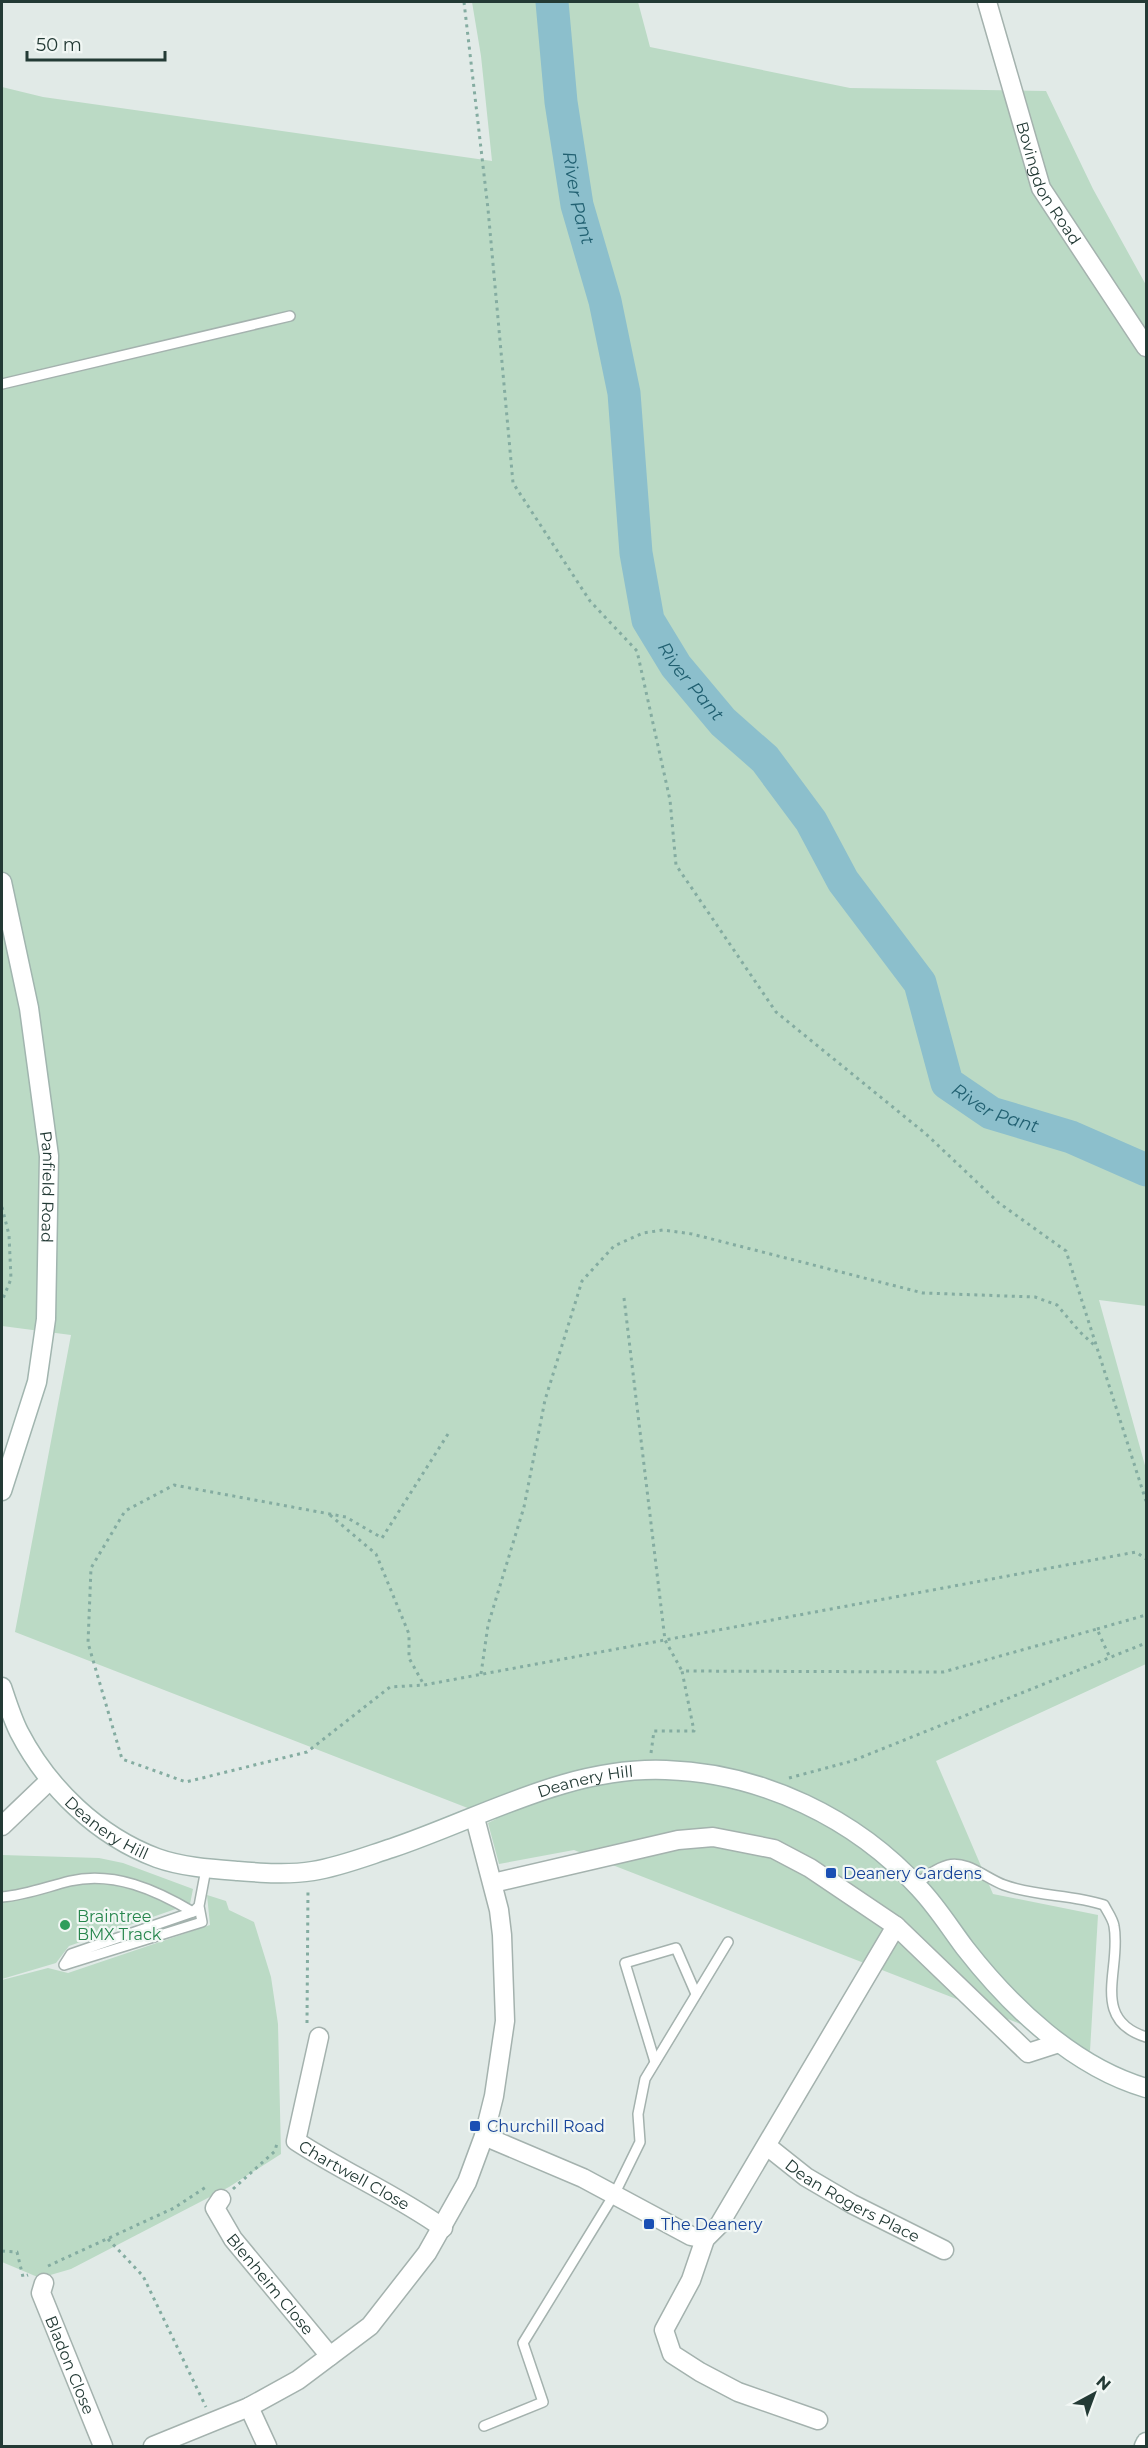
<svg xmlns="http://www.w3.org/2000/svg" width="1148" height="2448" font-family="Montserrat,sans-serif">
	<style>
		.green { fill: #bbdac5 }
		.lines { fill: none; stroke-linecap: round; stroke-linejoin: round }
		.river { stroke: #8cbfcc; stroke-width: 33 }
		.service-casing { stroke: #a4b2ae; stroke-width: 12 }
		.minor-casing { stroke: #a4b2ae; stroke-width: 21 }
		.tertiary-casing { stroke: #a4b2ae; stroke-width: 21 }
		.secondary-casing { stroke: #a1b5af; stroke-width: 21 }
		.path { stroke: #84aca1; stroke-width: 3; stroke-dasharray: 3 4.5; stroke-linecap: butt }
		.service { stroke: #fff; stroke-width: 9 }
		.minor { stroke: #fff; stroke-width: 18 }
		.tertiary { stroke: #fff; stroke-width: 18 }
		.secondary { stroke: #fff; stroke-width: 18 }
		.transit-dot { fill: #1a4fb4; stroke: #f1f7f4; stroke-width: 2 }
		.leisure-dot { fill: #2e9e5b; stroke: #f1f7f4; stroke-width: 2 }
		.labels { text-anchor: middle; stroke-width: 4.5; stroke-linejoin: round; paint-order: stroke }
		.street-label { font-size: 16px; fill: #233a35; stroke: #f1f7f4 }
		.transit-label { font-size: 16px; fill: #164399; stroke: #f1f7f4; text-anchor: start }
		.leisure-label { font-size: 16px; fill: #27864d; stroke: #f1f7f4; text-anchor: start }
		.water-label { font-size: 18px; font-style: italic; fill: #216071; stroke: #f1f7f4 }
	</style>
	<rect width="100%" height="100%" fill="#e1eae7"/>
	<!-- green -->
	<g class="green">
		<path d="M472 2H638L650 47 850 88 1046 91 1093 189 1146 285V1306L1099 1300 1146 1469V1664L936 1761 993 1894 1098 1915 1090 2051 574 1850 499 1864 488 1823 496 1819 15 1632 71 1335 2 1326V87L43 97 492 161 481 56Z"/>
		<path d="M2 1855 99 1858 123 1863 193 1889 190 1904 69 1946 56 1963 2 1979Z"/>
		<path d="M207 1895 226 1901 229 1910 254 1922 271 1977 278 2024 281 2154 229 2187 71 2269 40 2278 2 2262V1980L48 1968 68 1973 210 1925Z"/>
	</g>
	<g class="lines">
		<!-- river -->
		<path class="river" id="s1" d="M552 2 561 102 577 205 605 301 624 393 636 553 648 620 676 666 723 722 765 759 811 821 843 881 920 983 947 1083 991 1113 1071 1137 1146 1170"/>
		<!-- service casing -->
		<g class="service-casing">
			<g id="service">
				<path d="M2 384 290 316"/>
				<path d="M917 1885C924 1877 937 1868 948 1865 967 1860 987 1879 1004 1885 1037 1897 1071 1894 1104 1905 1107 1911 1113 1919 1114 1926 1122 1968 1089 2019 1146 2037"/>
				<path d="M2 1897C26 1895 46 1887 70 1881 114 1871 156 1890 193 1912"/>
				<path d="M199 1906 193 1912 71 1954 64 1965 202 1922 199 1906 206 1869"/>
				<path d="M655 2062 625 1963 676 1948 696 1994"/>
				<path d="M484 2426 543 2402 523 2343 615 2193 640 2142 638 2114 645 2079 728 1942"/>
			</g>
		</g>
		<!-- minor casing -->
		<g class="minor-casing">
			<g id="minor">
				<path d="M493 1883 678 1840 713 1837 774 1849 810 1868 896 1926 1028 2053 1059 2043"/>
				<path id="s2" d="M319 2037 296 2141C343 2172 397 2195 443 2228"/>
				<path d="M484 2136 583 2178 691 2236 705 2239"/>
				<path id="s3" d="M767 2146 806 2177 852 2204 944 2250"/>
				<path id="s4" d="M221 2199 215 2208 233 2239 330 2356"/>
				<path id="s5" d="M44 2283 41 2293 103 2446"/>
				<path d="M249 2407 267 2446"/>
				<path d="M818 2420 738 2392 700 2372 672 2354 664 2330 691 2280 705 2239 719 2225 896 1926"/>
				<path d="M153 2446 249 2407 298 2380 370 2326 427 2253 467 2182 484 2136 494 2096 505 2021 502 1935 499 1910 475 1818"/>
			</g>
		</g>
		<!-- tertiary casing -->
		<g class="tertiary-casing">
			<g id="tertiary">
				<path id="s6" d="M987 2 1041 188 1146 347"/>
				<path d="M2 1826 50 1780"/>
			</g>
		</g>
		<!-- secondary casing -->
		<g class="secondary-casing">
			<g id="secondary">
				<path id="s7" d="M2 882 29 1008 49 1156 46 1319 37 1382 2 1491"/>
				<path id="s8" d="M2 1687C7 1702 12 1718 19 1732 48 1788 98 1836 157 1858 182 1867 212 1869 238 1871 263 1873 288 1875 313 1871 339 1867 367 1856 392 1848 481 1818 569 1766 666 1770 761 1773 856 1818 920 1889 937 1907 950 1928 965 1948 1011 2007 1074 2067 1146 2088"/>
				<path d="M1144 2446 1146 2442"/>
			</g>
		</g>
		<!-- path -->
		<g class="path">
			<path d="M464 2 488 209 513 483 590 601 637 651 670 800 676 865 776 1012 926 1134 999 1203 1066 1251 1146 1501"/>
			<path d="M2 1207 9 1235 11 1279 2 1301"/>
			<path d="M624 1298 665 1640 682 1671"/>
			<path d="M448 1434 382 1538 346 1517 174 1485 125 1511 91 1568 88 1643 122 1759 186 1782 307 1752 390 1687 424 1685 1136 1552 1146 1559"/>
			<path d="M330 1515 376 1554 409 1634V1658L424 1685"/>
			<path d="M1097 1629 1146 1615"/>
			<path d="M481 1674 488 1625 524 1507 545 1400 582 1281 614 1246 643 1233 663 1230 692 1234 923 1293 1035 1297 1057 1305 1080 1332 1094 1345"/>
			<path d="M651 1753 654 1731H694L682 1671 943 1672 1097 1629 1110 1658"/>
			<path d="M789 1778 852 1761 1146 1643"/>
			<path d="M307 2023 308 1888"/>
			<path d="M233 2189 275 2151 277 2143"/>
			<path d="M108 2239 143 2276 206 2407"/>
			<path d="M2 2251 17 2252 23 2277 28 2275"/>
			<path d="M48 2266 174 2208 206 2187"/>
		</g>
		<!-- service -->
		<use href="#service" class="service"/>
		<!-- minor -->
		<use href="#minor" class="minor"/>
		<!-- tertiary -->
		<use href="#tertiary" class="tertiary"/>
		<!-- secondary -->
		<use href="#secondary" class="secondary"/>
	</g>
	<!-- markers -->
	<g class="transit-dot">
		<rect x="825" y="1867" width="12" height="12" rx="3"/>
		<rect x="469" y="2120" width="12" height="12" rx="3"/>
		<rect x="643" y="2218" width="12" height="12" rx="3"/>
	</g>
	<circle class="leisure-dot" cx="65" cy="1925" r="6"/>
	<g class="labels">
		<!-- street labels -->
		<g class="street-label">
			<text dy="6" stroke="none"><textPath href="#s6" startOffset="192">Bovingdon Road</textPath></text>
			<text dy="6" stroke="none"><textPath href="#s7" startOffset="309">Panfield Road</textPath></text>
			<text dy="6" stroke="none"><textPath href="#s8" startOffset="684">Deanery Hill</textPath></text>
			<text dy="6" stroke="none"><textPath href="#s8" startOffset="180">Deanery Hill</textPath></text>
			<text dy="6" stroke="none"><textPath href="#s2" startOffset="174">Chartwell Close</textPath></text>
			<text dy="6" stroke="none"><textPath href="#s3" startOffset="102">Dean Rogers Place</textPath></text>
			<text dy="6" stroke="none"><textPath href="#s4" startOffset="105">Blenheim Close</textPath></text>
			<text dy="6" stroke="none"><textPath href="#s5" startOffset="88">Bladon Close</textPath></text>
		</g>
		<!-- transit labels -->
		<g class="transit-label">
			<text x="843" y="1879">Deanery Gardens</text>
			<text x="487" y="2132">Churchill Road</text>
			<text x="661" y="2230">The Deanery</text>
		</g>
		<!-- leisure labels -->
		<g class="leisure-label">
			<text x="77" y="1922">Braintree<tspan x="77" dy="18">BMX Track</tspan></text>
		</g>
		<!-- water labels -->
		<g class="water-label">
			<text dy="6" stroke="none"><textPath href="#s1" startOffset="198">River Pant</textPath></text>
			<text dy="6" stroke="none"><textPath href="#s1" startOffset="702">River Pant</textPath></text>
			<text dy="6" stroke="none"><textPath href="#s1" startOffset="1242">River Pant</textPath></text>
		</g>
	</g>
	<!-- border -->
	<rect width="1148" height="2448" fill="none" stroke="#233a35" stroke-width="6"/>
	<!-- north arrow -->
	<g transform="translate(1094 2394) rotate(41)" stroke="#f1f7f4" stroke-width="4.5" paint-order="stroke">
	<path d="M0-4.5L10 22L0 15L-10 22Z" fill="#233a35"/>
	<text y="-9" font-size="16" font-weight="bold" text-anchor="middle" fill="#233a35">N</text>
	</g>
	<!-- scale -->
	<path d="M27 51v9h138v-9" fill="none" stroke="#233a35" stroke-width="3"/>
	<text x="36" y="51" font-size="18" fill="#233a35" stroke="#f1f7f4" stroke-width="4.5" paint-order="stroke">50 m</text>
</svg>
